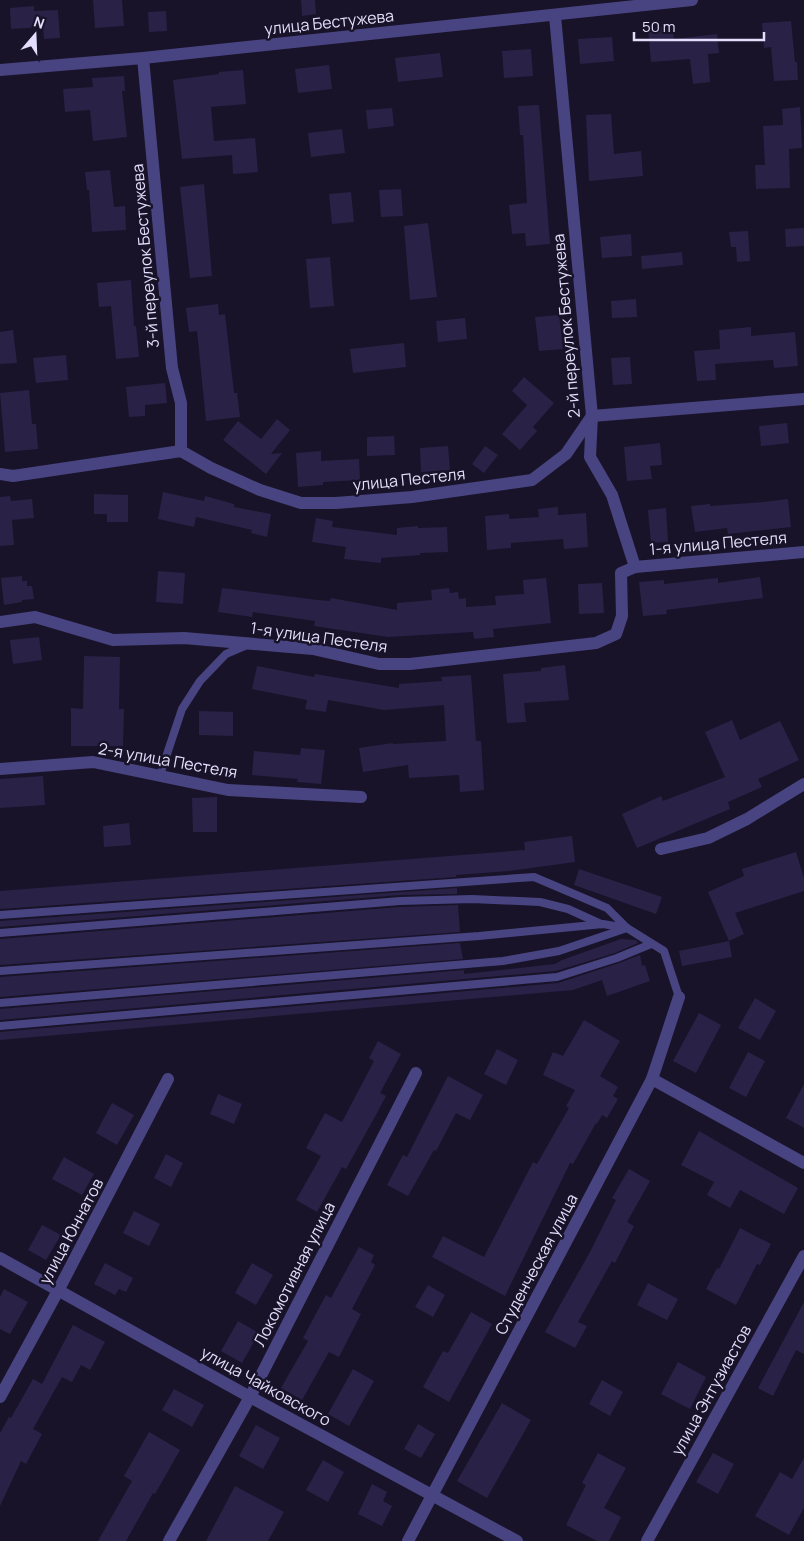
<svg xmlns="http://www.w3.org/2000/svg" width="804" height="1541" font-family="Manrope,sans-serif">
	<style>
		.building { fill: #2a2147 }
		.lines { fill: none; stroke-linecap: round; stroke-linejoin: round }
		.lane { stroke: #484481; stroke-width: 8 }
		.street { stroke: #484481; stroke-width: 12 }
		.labels { text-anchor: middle; stroke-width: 5; stroke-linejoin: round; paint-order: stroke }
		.street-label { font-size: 16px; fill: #e2defb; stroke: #181328 }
	</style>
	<rect width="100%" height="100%" fill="#181328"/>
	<!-- building -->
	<g class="building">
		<path d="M93 0H122L124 26 95 28Z"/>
		<path d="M301 0H315L316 14 302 16Z"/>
		<path d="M34 6V11L58 10 60 38 44 39 43 27 11 29 10 8Z"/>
		<path d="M166 11 167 31 149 32 148 12Z"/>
		<path d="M791 21 795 62H797L798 80 774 81 771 47 764 48 762 23Z"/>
		<path d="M672 26 674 39 717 34 719 53 708 54 710 82 693 84 690 59 651 62 648 28Z"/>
		<path d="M612 37 614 61 580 64 578 39Z"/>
		<path d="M531 49 533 76 504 78 502 51Z"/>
		<path d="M440 53 443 77 398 82 395 58Z"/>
		<path d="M329 65 332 89 298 93 295 69Z"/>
		<path d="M243 70 246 104 211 107 214 141 255 138 258 172 233 174 232 155 182 159 173 80 219 74V72Z"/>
		<path d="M124 76 125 91H122L127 137 93 141 90 110 65 112 63 89 93 87 92 78Z"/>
		<path d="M539 105 550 244 526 246 525 233 512 234 509 205 527 203 523 135H520L518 106Z"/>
		<path d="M800 107 802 148 789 149 790 188 756 189 755 165H765L763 126 783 125 782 109Z"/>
		<path d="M392 108 394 126 368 129 366 110Z"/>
		<path d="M611 114 614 154 641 151 643 176 589 181 586 115Z"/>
		<path d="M342 129 345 153 311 157 308 133Z"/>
		<path d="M110 170 114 207 125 206 126 230 92 232 89 190H87L85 172Z"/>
		<path d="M204 184 212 276 190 278 180 187Z"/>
		<path d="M401 189 403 216 381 217 379 190Z"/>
		<path d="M351 192 354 222 332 224 329 194Z"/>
		<path d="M428 223 437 297 410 300 404 226Z"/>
		<path d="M804 228V246L786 247 785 229Z"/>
		<path d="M748 231 750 261 737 262 736 247H731L729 232Z"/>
		<path d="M631 234 632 256 602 258 600 237Z"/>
		<path d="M682 252 683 265 642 269 641 256Z"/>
		<path d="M330 257 334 306 310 308 306 259Z"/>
		<path d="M131 280 134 326H136L139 357 116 359 111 306 99 307 97 283Z"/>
		<path d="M636 299 637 317 612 318 611 301Z"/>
		<path d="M218 304 219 315 225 314 234 393H237L240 417 206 421 197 331 189 332 186 308Z"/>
		<path d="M559 315 563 349 539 351 535 317Z"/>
		<path d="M465 318 467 339 438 342 436 321Z"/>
		<path d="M751 327V336L795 332 798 366 774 368 773 360 715 364 716 380 697 381 694 351 720 349 719 330Z"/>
		<path d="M13 330 17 363 0 364V332Z"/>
		<path d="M404 343 406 367 353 373 350 349Z"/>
		<path d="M66 355 68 380 36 383 33 358Z"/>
		<path d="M630 357 632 384 613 385 611 358Z"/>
		<path d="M524 377 554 403 533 427 537 431 520 450 502 434 527 405 512 391Z"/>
		<path d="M165 383 167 403 145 405V416L129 417 126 387Z"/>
		<path d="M29 390 32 424H36L38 449 5 452 0 393Z"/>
		<path d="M277 419 290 430 271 454 282 453 266 474 223 440 238 421 261 439Z"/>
		<path d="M787 423 789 443 761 446 759 426Z"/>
		<path d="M394 436 395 455 367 456V437Z"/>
		<path d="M660 443 662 465 650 466 652 479 627 481 624 447Z"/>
		<path d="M448 446 450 470 421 472 420 448Z"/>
		<path d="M485 446 498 455 484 473 472 464Z"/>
		<path d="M321 451V461L359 459 360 480 323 482V485L298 487 296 453Z"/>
		<path d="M163 492 204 501 205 496 234 504V507L271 514 267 537 251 533 252 530 196 517 194 527 158 519Z"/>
		<path d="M94 494 128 495V522H107V514H94Z"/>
		<path d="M10 496 11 501 32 499 34 518 12 520 14 545 0 546V497Z"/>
		<path d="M788 499 791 527 728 534 727 528 695 532 691 506 710 504V506L764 502Z"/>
		<path d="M558 507V515L586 513 588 547 564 549 563 539 511 543V548L487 550 485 516 509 514V519L539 517 538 509Z"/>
		<path d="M666 508 668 542 651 543 648 510Z"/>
		<path d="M316 518 333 521 332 527 397 535V528L418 526V528L447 527 448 552 420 553V555L381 558V563L344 559 346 547 312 542Z"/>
		<path d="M158 571 185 573 183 604 156 602Z"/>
		<path d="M22 576V581H27V586H32L34 599 22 600V602L4 605 1 578Z"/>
		<path d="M760 577 763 598 666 610 667 614 643 616 639 582 664 580V584L718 578V583Z"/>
		<path d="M546 578 551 623 493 629 494 637 474 639 473 632 388 637 314 626 315 621 253 612 252 617 218 612 222 588 318 600 330 601 331 598 397 610V603L432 600 431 590 449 588 450 593 458 592 459 599 466 598V607L496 605 495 596 524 594 523 580Z"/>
		<path d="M602 583 604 613 579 614 578 584Z"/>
		<path d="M39 637 42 660 13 664 10 640Z"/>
		<path d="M84 656 120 657 119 709H124L123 746H71V708L83 709Z"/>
		<path d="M565 665 569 700 524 703 526 722 507 723 503 674 541 671V668Z"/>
		<path d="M257 666 314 677 315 674 399 688V684L442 681 441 677 471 675 476 741H481L484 790 460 792 459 775 409 778 408 765 363 772 359 748 393 743V744L446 741 444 705 384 710 328 700 326 712 305 709 307 700 252 689Z"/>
		<path d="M199 711 233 712V736L199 735Z"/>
		<path d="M732 720 740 740 780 721 799 760 758 779 762 787 728 802 730 809 637 848 622 814 661 796 663 801 725 777 705 732Z"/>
		<path d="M301 748 325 750 321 784 297 782 298 779 252 775 254 751 300 755Z"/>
		<path d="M43 776 45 805 0 808V779Z"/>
		<path d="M217 797V832H193L192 798Z"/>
		<path d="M129 823 131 845 104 847 103 826Z"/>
		<path d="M572 836 575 862 509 871 456 875V877L0 909V891L525 850 524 842Z"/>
		<path d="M796 852 804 878V891L735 913 744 934 729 941 708 892 744 876 742 869Z"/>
		<path d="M579 869 662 897 656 914 574 885Z"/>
		<path d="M457 888V894L400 895 0 927V921Z"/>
		<path d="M458 905 460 932 0 965V939L400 907Z"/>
		<path d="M621 939 636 940 638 943 615 953 556 971 0 1020V1009L464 970V974L555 964 562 960Z"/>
		<path d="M729 941 732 957 682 966 679 951Z"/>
		<path d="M460 943 463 959 0 997V977Z"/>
		<path d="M640 955 642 966 645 965 650 981 607 996 602 980 573 990 0 1040V1032L558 983 619 963Z"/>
		<path d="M755 998 776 1011 760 1040 738 1028Z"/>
		<path d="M699 1013 721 1025 696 1073 673 1061Z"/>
		<path d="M584 1020 620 1041 600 1076 618 1087 613 1096 618 1099 607 1118 602 1115 597 1124 596 1123 573 1164 570 1163 505 1296 432 1257 443 1236 484 1257 533 1162 537 1164 569 1108 566 1106 575 1090 543 1075 553 1052 563 1056Z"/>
		<path d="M378 1041 401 1054 380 1093 386 1096 377 1113 346 1169 342 1167 317 1212 296 1200 321 1156 306 1148 325 1113 342 1122 374 1061 369 1058Z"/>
		<path d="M497 1049 518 1060 506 1085 484 1074Z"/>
		<path d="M748 1052 765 1061 746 1097 729 1088Z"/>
		<path d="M448 1076 483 1095 470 1120 456 1113 436 1151 434 1150 408 1196 387 1185 403 1155 407 1157Z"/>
		<path d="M804 1084V1128L786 1118Z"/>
		<path d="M218 1094 242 1104 234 1124 210 1114Z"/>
		<path d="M112 1103 134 1115 117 1145 96 1133Z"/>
		<path d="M699 1131 798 1188 784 1214 740 1190 730 1208 707 1195 714 1182 681 1165Z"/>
		<path d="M166 1154 183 1163 171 1187 154 1178Z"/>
		<path d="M64 1157 94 1174 82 1195 52 1179Z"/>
		<path d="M629 1169 650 1181 627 1222 634 1226 615 1263 612 1261 578 1322 587 1326 575 1348 545 1332 591 1250 616 1200 612 1198Z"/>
		<path d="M134 1211 160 1224 149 1246 123 1233Z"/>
		<path d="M42 1225 61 1235 46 1260 28 1250Z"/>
		<path d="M740 1228 771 1244 760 1265 757 1264 736 1305 706 1289 717 1268 719 1269Z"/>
		<path d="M359 1247 374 1255 371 1262 375 1265 352 1309 361 1314 339 1357 329 1352 302 1400 281 1388 308 1341 303 1338 326 1295 331 1298Z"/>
		<path d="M105 1263 133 1278 126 1292 119 1289 115 1295 94 1284Z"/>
		<path d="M252 1263 273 1275 256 1305 235 1293Z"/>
		<path d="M648 1283 678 1299 667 1320 637 1305Z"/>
		<path d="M428 1285 445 1295 433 1317 415 1307Z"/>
		<path d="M4 1289 28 1302 10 1334 0 1329V1297Z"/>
		<path d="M804 1302V1354L796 1350 773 1396 758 1388Z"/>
		<path d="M471 1312 492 1324 449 1402 423 1387 443 1351 448 1353Z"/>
		<path d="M238 1321 259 1333 242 1363 221 1351Z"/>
		<path d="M73 1325 105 1342 90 1370 81 1365 72 1382 62 1377 33 1429 42 1434 26 1464 21 1461 0 1506V1433L9 1417 11 1418 33 1379 42 1384Z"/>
		<path d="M678 1362 706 1377 690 1409 661 1394Z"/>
		<path d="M353 1369 374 1381 349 1426 328 1414Z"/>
		<path d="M602 1380 623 1392 610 1416 589 1404Z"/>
		<path d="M174 1389 204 1405 192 1427 162 1410Z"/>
		<path d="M502 1403 531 1420 487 1498 457 1481Z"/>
		<path d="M418 1424 435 1434 421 1458 404 1449Z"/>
		<path d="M256 1425 280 1438 263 1469 239 1456Z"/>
		<path d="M149 1432 180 1450 155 1494 153 1493 126 1541H98L132 1481 124 1476Z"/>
		<path d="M598 1453 626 1468 604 1508 621 1517 609 1541H597L566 1525 586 1485 582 1483Z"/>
		<path d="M713 1453 734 1464 718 1494 696 1482Z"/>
		<path d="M804 1458V1508L789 1535 755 1516 780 1472 792 1479Z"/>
		<path d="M323 1460 344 1472 328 1502 306 1490Z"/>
		<path d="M372 1484 387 1492 383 1501 392 1506 382 1526 358 1514Z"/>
		<path d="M235 1486 284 1512 268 1541H206Z"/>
	</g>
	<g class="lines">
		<!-- lane -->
		<g class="lane">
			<path d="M160 775 182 709 200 681 226 654 247 645"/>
			<path d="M0 915 534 877 607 908 627 928 664 951 679 997"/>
			<path d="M0 933 400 901 472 899 540 902 568 909 601 924"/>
			<path d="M0 971 479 936 603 924 626 928"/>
			<path d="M0 1003 503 961 559 951 627 928"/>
			<path d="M0 1026 557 977 617 958 651 944"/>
		</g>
		<!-- street -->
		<g class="street">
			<path d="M143 58 172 368 181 403V451"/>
			<path d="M0 70 143 58 692 0"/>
			<path d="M0 474 13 476 181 451 211 468 260 490 301 503H336L412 497 532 480 566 454 592 416 804 399"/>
			<path d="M635 567 804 552"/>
			<path d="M0 622 35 617 113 640 184 638 313 649 379 664H410L596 643 616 634 622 616 621 573 635 567 612 495 590 457 592 416 555 16"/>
			<path d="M0 769 93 762 228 790 361 797"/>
			<path d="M661 849 708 838 747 819 804 784"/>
			<path d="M652 1079 804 1163"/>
			<path d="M0 1258 250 1397 517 1541"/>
			<path d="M0 1397 59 1289 168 1079"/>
			<path d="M169 1541 250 1397 416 1073"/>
			<path d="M408 1541 652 1079 679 997"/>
			<path d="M647 1541 804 1256"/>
		</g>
	</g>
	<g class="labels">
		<!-- street labels -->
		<g class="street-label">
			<text transform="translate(329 22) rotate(-6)" y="6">улица Бестужева</text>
			<text transform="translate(145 256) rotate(-95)" y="6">3-й переулок Бестужева</text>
			<text transform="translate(566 326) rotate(-95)" y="6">2-й переулок Бестужева</text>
			<text transform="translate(409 479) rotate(-6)" y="6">улица Пестеля</text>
			<text transform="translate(718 543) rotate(-5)" y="6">1-я улица Пестеля</text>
			<text transform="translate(319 637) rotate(8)" y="6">1-я улица Пестеля</text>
			<text transform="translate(168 760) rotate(10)" y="6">2-я улица Пестеля</text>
			<text transform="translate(71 1231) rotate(-62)" y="6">улица Юннатов</text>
			<text transform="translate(536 1264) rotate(-62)" y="6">Студенческая улица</text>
			<text transform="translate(294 1274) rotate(-63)" y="6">Локомотивная улица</text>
			<text transform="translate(266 1386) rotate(29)" y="6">улица Чайковского</text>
			<text transform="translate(711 1390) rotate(-61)" y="6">улица Энтузиастов</text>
		</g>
	</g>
	<!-- north arrow -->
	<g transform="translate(35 35) rotate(19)" stroke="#181328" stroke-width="4" paint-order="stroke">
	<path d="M0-4L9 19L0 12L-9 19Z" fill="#e2defb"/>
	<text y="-8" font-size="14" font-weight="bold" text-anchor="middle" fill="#e2defb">N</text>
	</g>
	<!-- scale -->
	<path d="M634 32v8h130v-8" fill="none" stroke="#e2defb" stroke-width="2.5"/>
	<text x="642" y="32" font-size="15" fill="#e2defb" stroke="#181328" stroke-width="4" paint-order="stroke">50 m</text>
</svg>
